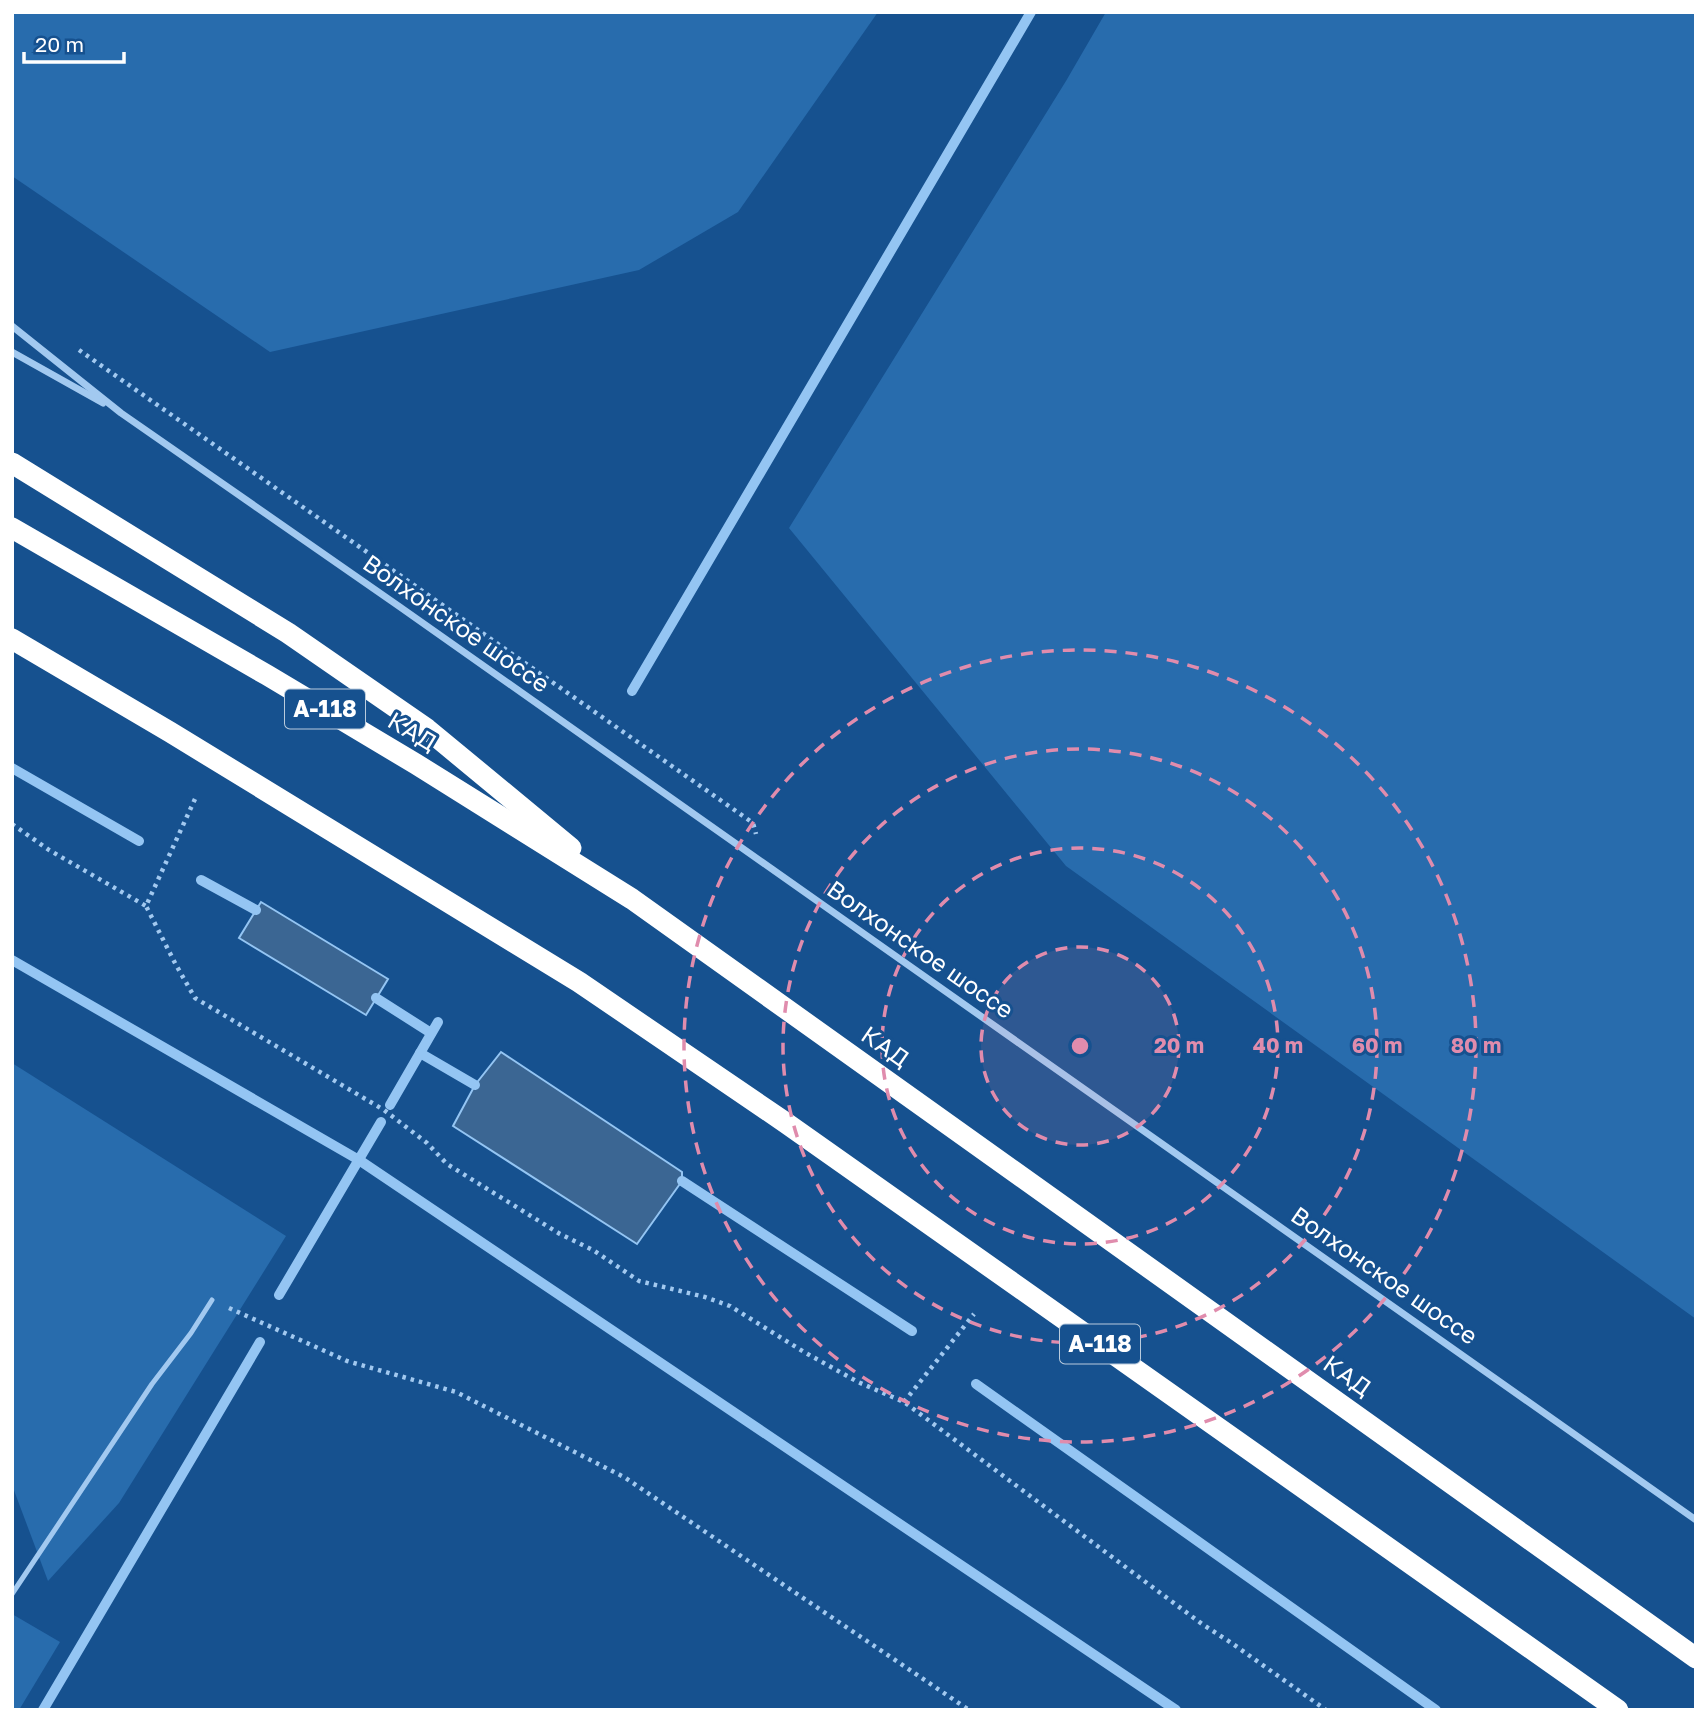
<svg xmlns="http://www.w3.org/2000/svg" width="1708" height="1722" font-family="'Golos Text',sans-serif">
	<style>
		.green { fill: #286cad }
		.water { fill: #3b6693; stroke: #94c5f3; stroke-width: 2 }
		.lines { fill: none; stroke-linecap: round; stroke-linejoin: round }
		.stream { stroke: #94c5f3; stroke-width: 10 }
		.path { stroke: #a2c9f0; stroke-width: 4.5; stroke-dasharray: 3.5 5; stroke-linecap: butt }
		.lane { stroke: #a2c9f0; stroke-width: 5 }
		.street { stroke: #a2c9f0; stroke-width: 7 }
		.highway { stroke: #fff; stroke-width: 21 }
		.ring { fill: none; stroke: #e08cad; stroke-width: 3.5; stroke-dasharray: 12 9 }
		.labels { text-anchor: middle; stroke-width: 6; stroke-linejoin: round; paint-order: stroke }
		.shield { fill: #16518f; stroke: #b9cbdd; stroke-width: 2 }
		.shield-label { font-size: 23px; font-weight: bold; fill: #fff }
		.street-label { font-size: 24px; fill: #fff; stroke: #16518f }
		.centre { fill: #e08cad; stroke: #16518f; stroke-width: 3.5 }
		.ring-label { font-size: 21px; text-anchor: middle; font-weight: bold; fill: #e08cad; stroke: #16518f; stroke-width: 6; stroke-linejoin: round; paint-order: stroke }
	</style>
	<rect width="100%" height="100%" fill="#16518f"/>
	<!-- green -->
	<g class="green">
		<path d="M12 12H878L738 212 639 270 270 352 12 176Z"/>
		<path d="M1106 12H1696V1319L1066 866 789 528 1066 81Z"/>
		<path d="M12 1063 286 1236 119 1503 48 1581 12 1485Z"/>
		<path d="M12 1614 60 1642 19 1710H12Z"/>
	</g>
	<!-- water -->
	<g class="water">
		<path d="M261 902 388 979 366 1015 239 938Z"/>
		<path d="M501 1052 682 1172V1181L637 1244 453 1126 475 1085Z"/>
	</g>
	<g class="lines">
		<!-- stream -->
		<g class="stream">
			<path d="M632 691 1031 12"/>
			<path d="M12 768 139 841"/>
			<path d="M201 880 256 910"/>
			<path d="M12 960 359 1160 1176 1710"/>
			<path d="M376 998 431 1033"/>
			<path d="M420 1053 475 1085"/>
			<path d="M390 1105 438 1022"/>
			<path d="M682 1181 912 1331"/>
			<path d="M279 1295 381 1122"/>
			<path d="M976 1384 1436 1710"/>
			<path d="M43 1710 260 1342"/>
		</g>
		<!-- path -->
		<g class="path">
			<path d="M79 350 753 823 756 834"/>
			<path d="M195 799 146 906 176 965 195 998 384 1110 427 1143 447 1164 560 1234 593 1250 639 1281 705 1297 730 1306 804 1352 858 1382 904 1402 1202 1624 1233 1644 1326 1710"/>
			<path d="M12 824 49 850 146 906"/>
			<path d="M229 1308 347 1361 456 1392 624 1477 969 1710"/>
			<path d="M904 1402 974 1314"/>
		</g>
		<!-- lane -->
		<path class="lane" d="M12 1594 152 1384 191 1333 212 1300"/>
		<!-- street -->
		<g class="street">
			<path d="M12 326 121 413 400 607 1696 1520"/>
			<path d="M12 352 103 403"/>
		</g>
		<!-- highway -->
		<g class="highway">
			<path d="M12 463 288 633 427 729 571 848"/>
			<path d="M12 528 267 675 416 764 632 899 1696 1658"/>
			<path d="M12 639 170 732 579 982 786 1123 1618 1710"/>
		</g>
	</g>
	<!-- distance rings -->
	<circle cx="1080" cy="1046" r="99" fill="#e08cad" fill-opacity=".12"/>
	<g class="ring">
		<circle cx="1080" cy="1046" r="99"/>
		<circle cx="1080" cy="1046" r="198"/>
		<circle cx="1080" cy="1046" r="297"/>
		<circle cx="1080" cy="1046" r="396"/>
	</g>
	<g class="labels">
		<!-- shield labels -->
		<g class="shield">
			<rect x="285" y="689.5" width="80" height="39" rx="5"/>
			<rect x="1060" y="1324.5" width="80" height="39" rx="5"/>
		</g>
		<g class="shield-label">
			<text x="325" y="717">А-118</text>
			<text x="1100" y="1352">А-118</text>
		</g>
		<!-- street labels -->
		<g class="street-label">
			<text transform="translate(456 624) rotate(35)" y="8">Волхонское шоссе</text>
			<text transform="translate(412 732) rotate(31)" y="8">КАД</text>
			<text transform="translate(920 950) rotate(35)" y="8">Волхонское шоссе</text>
			<text transform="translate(885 1047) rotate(35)" y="8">КАД</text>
			<text transform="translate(1384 1276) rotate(35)" y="8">Волхонское шоссе</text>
			<text transform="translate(1347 1376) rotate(35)" y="8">КАД</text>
		</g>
	</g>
	<circle cx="1080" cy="1046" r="10" class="centre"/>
	<g class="ring-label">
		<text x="1179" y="1053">20 m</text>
		<text x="1278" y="1053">40 m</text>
		<text x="1377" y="1053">60 m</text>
		<text x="1476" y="1053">80 m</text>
	</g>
	<!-- border -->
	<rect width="1708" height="1722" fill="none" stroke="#ffffff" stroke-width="28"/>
	<!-- scale -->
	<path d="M24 52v10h100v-10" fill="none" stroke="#ffffff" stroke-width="3.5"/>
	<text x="35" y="52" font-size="21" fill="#ffffff" stroke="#16518f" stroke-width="5" paint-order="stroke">20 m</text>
</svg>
